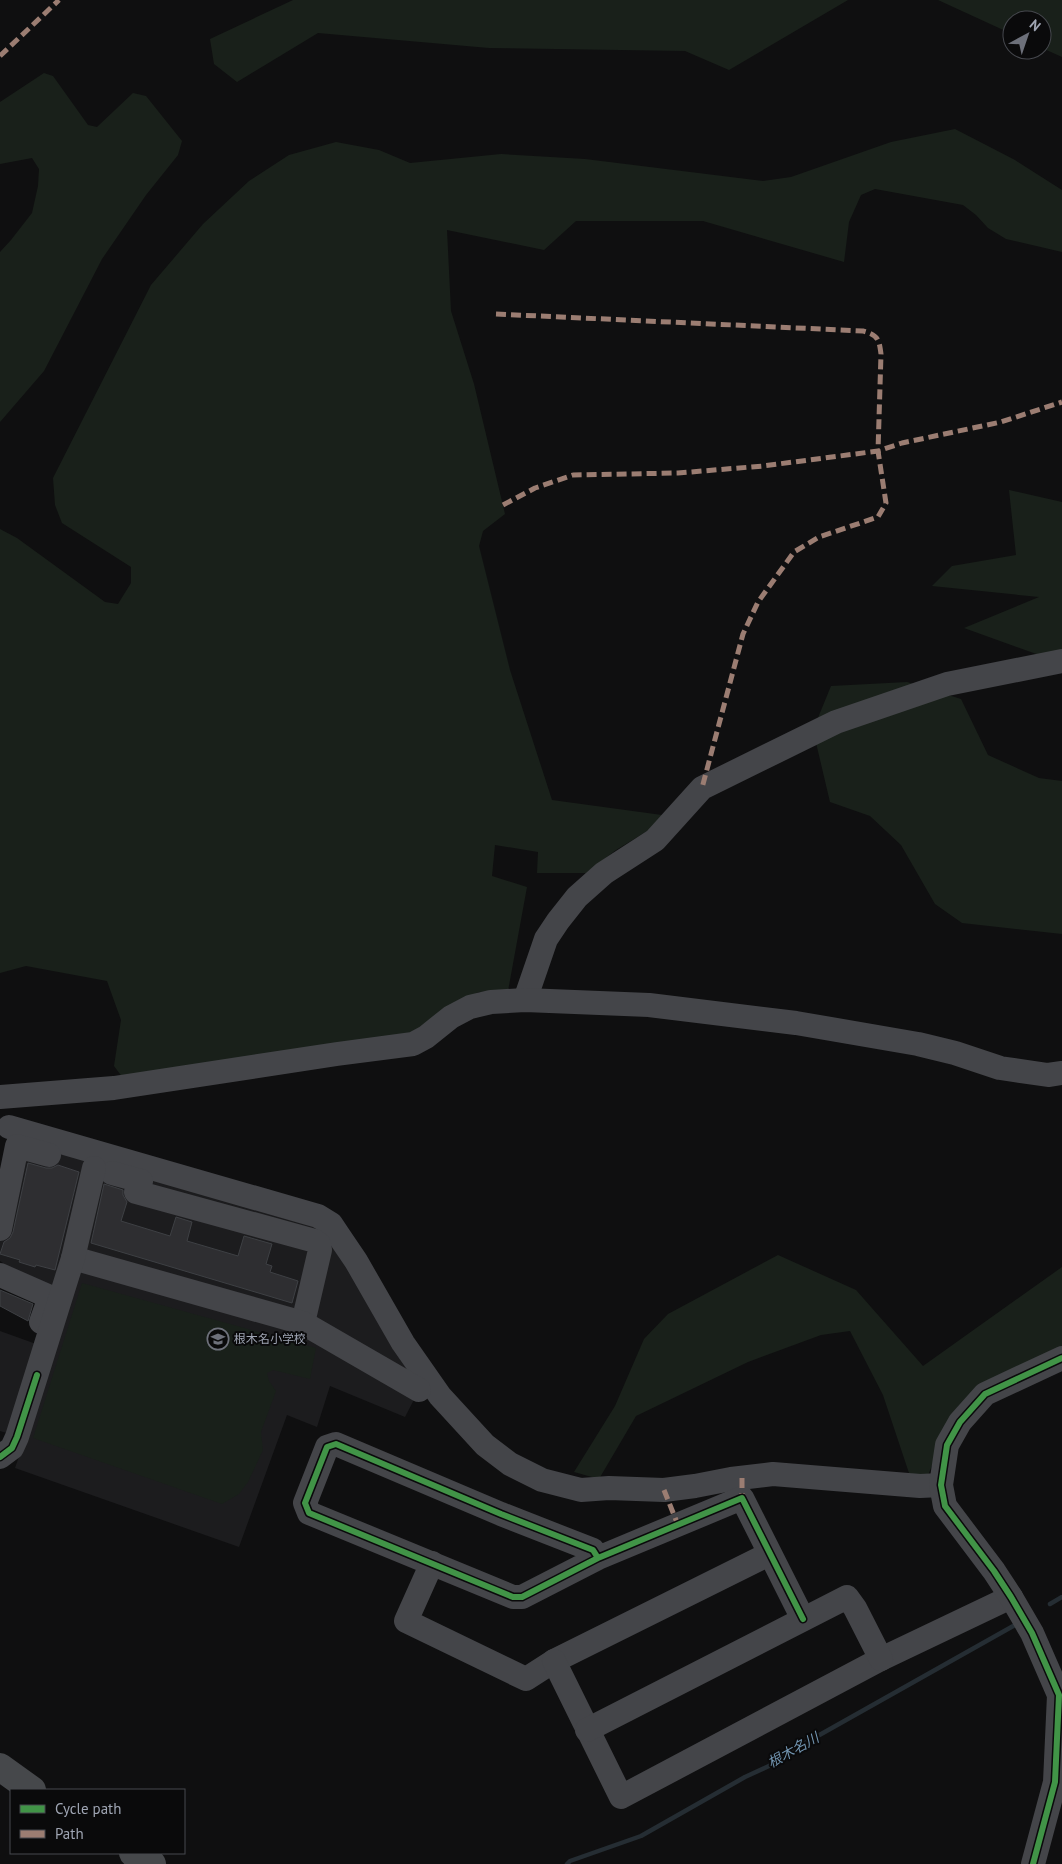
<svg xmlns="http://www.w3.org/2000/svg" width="1062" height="1864" font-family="'PT Sans','Noto Sans JP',sans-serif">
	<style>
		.built { fill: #1c1c1e }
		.green { fill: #19201a }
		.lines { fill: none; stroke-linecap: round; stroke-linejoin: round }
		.stream { stroke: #252d33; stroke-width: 4.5 }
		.building { fill: #2e2e31; stroke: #3e4044 }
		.minor { stroke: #444549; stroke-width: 24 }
		.major { stroke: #46484b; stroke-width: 28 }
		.quiet { stroke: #9b7d72; stroke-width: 5; stroke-dasharray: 10 5; stroke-linecap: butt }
		.cycleway-casing { stroke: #0a0a0b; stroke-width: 9 }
		.cycleway { stroke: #419447; stroke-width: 6 }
		.labels { text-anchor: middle; stroke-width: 4; stroke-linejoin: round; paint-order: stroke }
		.poi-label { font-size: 12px; fill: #9fa5b3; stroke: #0a0a0b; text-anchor: start }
		.water-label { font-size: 14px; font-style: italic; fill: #7295b1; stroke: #0a0a0b }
	</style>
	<rect width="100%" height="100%" fill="#0f0f10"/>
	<!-- built -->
	<path class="built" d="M12 1136 328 1230 419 1390 405 1417 330 1386 317 1427 287 1415 239 1547 15 1468 46 1378 10 1434 0 1431V1331L39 1345 57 1293 1 1268 3 1263 0 1261V1203Z"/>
	<!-- green -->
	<g class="green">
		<path d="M293 0H848L729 70 685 51 489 48 318 33 237 82 214 64 210 39Z"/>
		<path d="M938 0H1062V57L1042 48V20H1012V34Z"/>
		<path d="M44 73 53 76 88 125 97 127 133 93 146 96 182 141 178 155 146 195 102 259 44 371 0 422V252L11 240 32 213 38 186 39 169 32 158 0 164V102Z"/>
		<path d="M955 129 1015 160 1062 190V252L1006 239 988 228 976 215 963 205 875 189 861 195 849 222 844 262 703 221H576L544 250 447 230 451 311 474 384 505 514 483 531 479 546 510 670 552 800 662 815 649 830 616 850 586 873H537L538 852 495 845 492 876 527 887 508 991 479 992 458 1002 418 1033 123 1078 114 1066 121 1020 107 981 26 966 0 973V529L17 538 105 602 118 604 131 583V567L62 523 55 505 53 478 151 285 203 224 249 181 289 155 336 142 379 150 410 163 501 154 585 159 763 181 791 177 891 142Z"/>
		<path d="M1009 490 1062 502V653L1042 656 964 628 1039 597 932 586 952 566 1016 555Z"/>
		<path d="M907 682 961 699 988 755 1039 778 1062 781V934L962 923 935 904 901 845 870 816 830 802 813 730 831 686Z"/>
		<path d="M778 1255 856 1290 923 1366 1062 1267V1350L947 1427 927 1478 909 1473 883 1395 850 1331 821 1335 748 1362 636 1416 599 1479 574 1472 615 1406 644 1339 668 1314Z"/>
		<path d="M82 1283 316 1348 310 1379 273 1370 267 1373 269 1381 276 1391 261 1432 263 1450 248 1482 239 1494 222 1504 33 1438Z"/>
	</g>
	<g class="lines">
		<!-- stream -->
		<g class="stream">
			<path d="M1050 1604 1062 1597"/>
			<path d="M567 1864 570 1861 641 1836 745 1777 771 1765 807 1742 1015 1625"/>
		</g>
	</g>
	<!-- building -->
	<g class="building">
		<path d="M28 1163 46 1168H52L58 1165 79 1172 55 1270 36 1265 35 1267 19 1262 20 1260 0 1254 4 1242 10 1238 13 1232Z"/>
		<path d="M104 1184 123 1190V1195L127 1202 121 1221 170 1236 176 1217 192 1222 187 1241 238 1256 244 1236 272 1244 266 1264 272 1266 270 1272 298 1281 292 1303 91 1243Z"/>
		<path d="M0 1290 33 1304 28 1321 0 1306Z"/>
	</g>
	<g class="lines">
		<!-- minor -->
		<g class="minor">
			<path d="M525 1000 546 939 558 921 577 897 604 873 655 840 702 788 836 722 947 684 1062 661"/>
			<path d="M0 1097 114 1088 337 1054 413 1044 426 1037 451 1017 470 1007 491 1002 525 1000 649 1005 796 1023 918 1044 955 1053 1000 1068 1048 1075 1062 1073"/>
			<path d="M9 1127 318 1216 331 1224 339 1236 356 1261 403 1343 440 1396 485 1445 510 1464 542 1480 581 1490 609 1488 664 1490 695 1486 731 1479 773 1474 920 1486 941 1485"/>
			<path d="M112 1173 141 1181 136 1192 315 1241 319 1244 320 1250 303 1323"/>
			<path d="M0 1229 17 1146 49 1155"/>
			<path d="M73 1258 303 1323 419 1390"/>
			<path d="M0 1275 50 1297 41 1322"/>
			<path d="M0 1457 12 1448 17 1437 73 1258 94 1168"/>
			<path d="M598 1558 593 1550 501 1514 336 1444 327 1447 305 1503 309 1513 513 1597H522L598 1558 742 1498 803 1619"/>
			<path d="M432 1563 406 1621 526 1679 554 1661 769 1554"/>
			<path d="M554 1661 621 1797 881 1659 1011 1597"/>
			<path d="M587 1730 847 1597 855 1608 881 1659"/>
			<path d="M1033 1864 1055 1782 1059 1695 1032 1633 1011 1597 994 1571 945 1506 941 1485 947 1445 960 1422 985 1394 1062 1358"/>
		</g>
		<!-- major -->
		<g class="major">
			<path d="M0 1767 32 1790"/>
			<path d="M133 1853 152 1864"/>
		</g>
		<!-- quiet -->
		<g class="quiet">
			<path d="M0 56 59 0"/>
			<path d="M496 314 863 331C878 335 879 339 881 354L878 451 886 503 878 517 819 537 794 552 758 602 743 634 702 788"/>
			<path d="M503 505 535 488 573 475 678 473 763 466 878 451 902 443 1001 422 1062 402"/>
			<path d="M742 1478V1498"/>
			<path d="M664 1490 678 1525"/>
		</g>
		<!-- cycleway casing -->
		<g class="cycleway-casing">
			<g id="cycleway">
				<path d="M0 1457 12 1448 17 1437 37 1375"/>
				<path d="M598 1558 593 1550 501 1514 336 1444 327 1447 305 1503 309 1513 513 1597H522L598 1558 742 1498 803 1619"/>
				<path d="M1033 1864 1055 1782 1059 1695 1032 1633 1011 1597 994 1571 945 1506 941 1485 947 1445 960 1422 985 1394 1062 1358"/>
			</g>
		</g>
		<!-- cycleway -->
		<use href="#cycleway" class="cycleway"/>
	</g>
	<!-- icons -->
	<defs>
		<g id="school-ring" transform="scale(1.125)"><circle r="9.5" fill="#0a0a0b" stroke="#6d707a" stroke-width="1.5"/><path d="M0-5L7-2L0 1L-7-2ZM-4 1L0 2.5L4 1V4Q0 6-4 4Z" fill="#6d707a"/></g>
	</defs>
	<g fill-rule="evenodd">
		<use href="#school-ring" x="218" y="1339"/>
	</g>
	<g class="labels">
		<!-- poi labels -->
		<g class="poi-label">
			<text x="234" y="1343">根木名小学校</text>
		</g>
		<!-- water labels -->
		<g class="water-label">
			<text transform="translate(793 1750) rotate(-29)" y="5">根木名川</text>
		</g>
	</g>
	<!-- legend -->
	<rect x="10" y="1789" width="175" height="65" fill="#0a0a0b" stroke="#46484e"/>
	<rect x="20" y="1805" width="25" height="8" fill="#419447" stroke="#46484e"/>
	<text x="55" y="1814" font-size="15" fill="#9fa5b3">Cycle path</text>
	<rect x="20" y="1830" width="25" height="8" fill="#9b7d72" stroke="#46484e"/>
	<text x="55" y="1839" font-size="15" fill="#9fa5b3">Path</text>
	<!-- north arrow -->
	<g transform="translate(1027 35) rotate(40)"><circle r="24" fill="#0a0a0b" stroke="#46484e"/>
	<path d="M0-4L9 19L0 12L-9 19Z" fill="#6d707a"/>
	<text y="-8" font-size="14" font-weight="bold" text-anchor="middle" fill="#9fa5b3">N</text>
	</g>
</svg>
